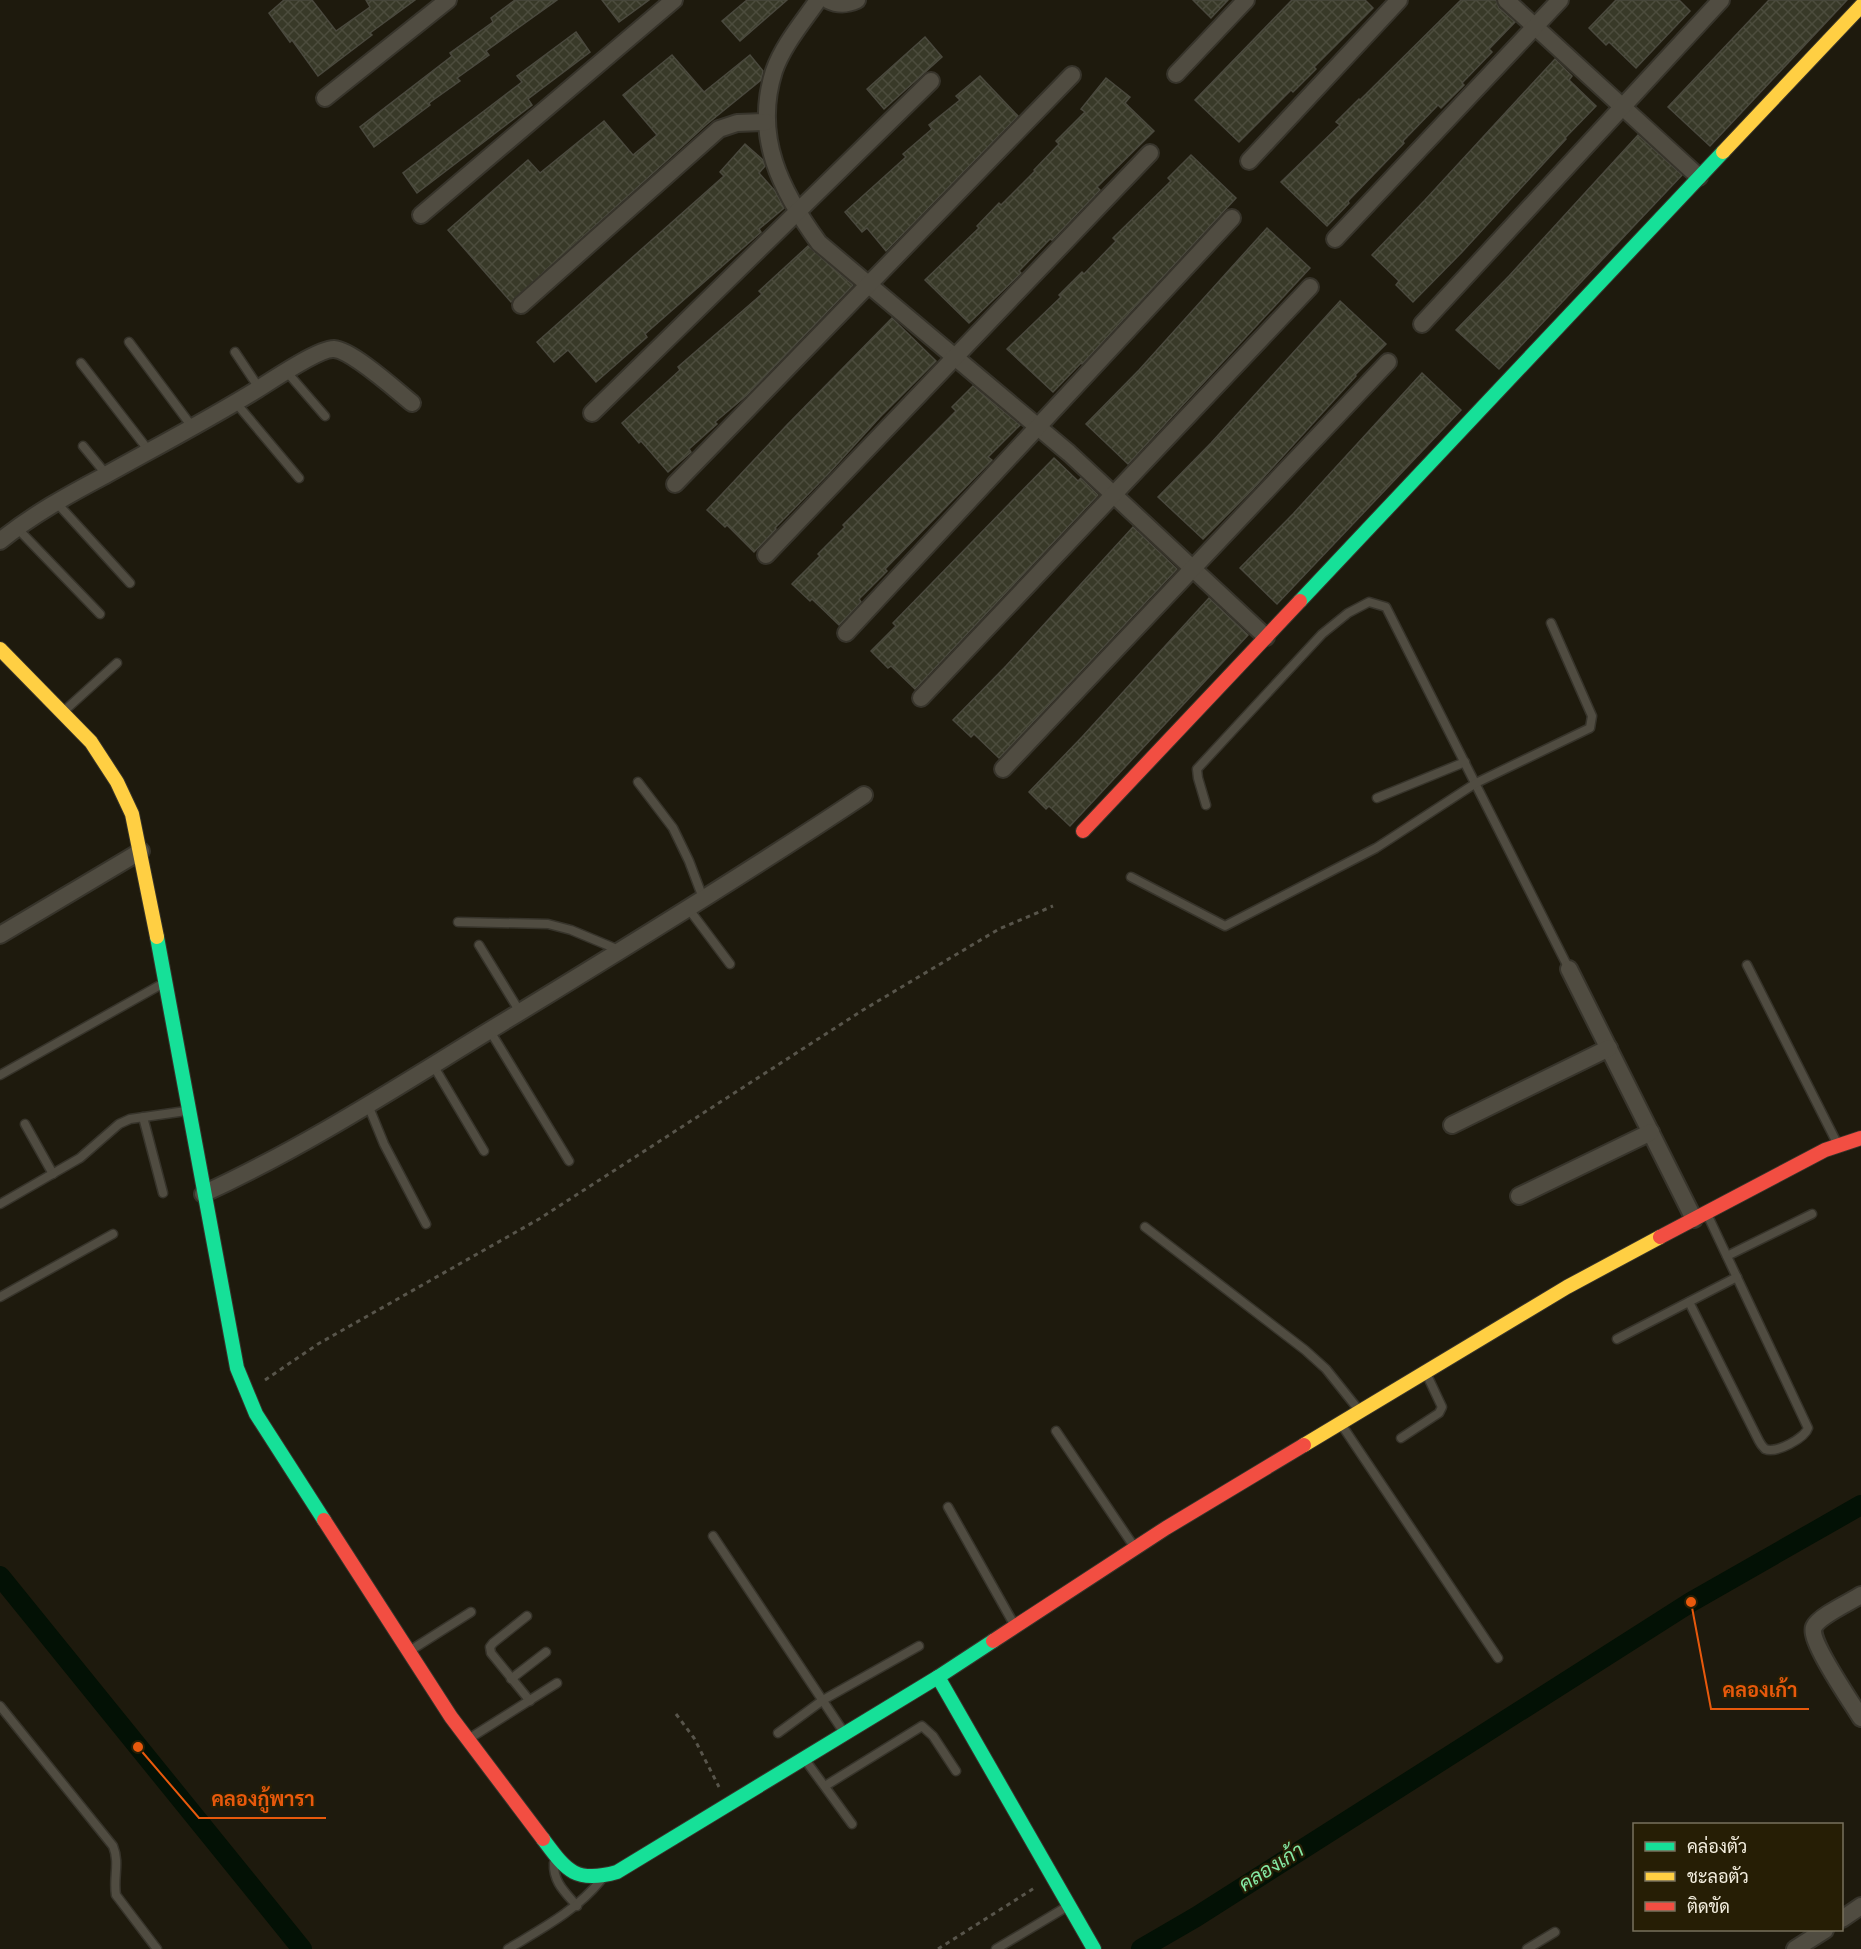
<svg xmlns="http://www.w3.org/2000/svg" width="1861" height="1949" font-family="Roboto,Sarabun,sans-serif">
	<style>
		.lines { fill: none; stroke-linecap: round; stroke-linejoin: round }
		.canal { stroke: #031105; stroke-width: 20 }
		.building { fill: url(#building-cross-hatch); stroke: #4a493e; stroke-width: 1.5 }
		.lane-casing { stroke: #37342b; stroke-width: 11 }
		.street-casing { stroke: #37342b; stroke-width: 20 }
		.fast-casing { stroke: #37342b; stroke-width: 16 }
		.slow-casing { stroke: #37342b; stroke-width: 16 }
		.jam-casing { stroke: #37342b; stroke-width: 16 }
		.path { stroke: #58554b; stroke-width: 3; stroke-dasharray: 4.5 4.5; stroke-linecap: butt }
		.lane { stroke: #504c41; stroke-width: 8 }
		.street { stroke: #504c41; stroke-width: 16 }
		.fast { stroke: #16e098; stroke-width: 14 }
		.slow { stroke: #ffcf43; stroke-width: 14 }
		.jam { stroke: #f24e42; stroke-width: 14 }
		.labels { text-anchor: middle; stroke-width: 4.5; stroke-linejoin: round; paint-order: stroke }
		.water-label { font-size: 20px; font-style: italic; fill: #84e9a4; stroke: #261e05 }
		.leader { fill: none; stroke: #e8590c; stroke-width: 2 }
		.callout-dot { fill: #e8590c; stroke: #261e05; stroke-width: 2 }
		.callout-label { font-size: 20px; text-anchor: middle; font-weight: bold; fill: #e8590c; stroke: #261e05; stroke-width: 4.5; stroke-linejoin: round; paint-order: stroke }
	</style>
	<defs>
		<pattern id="building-cross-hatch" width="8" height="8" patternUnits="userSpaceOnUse" patternTransform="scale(1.5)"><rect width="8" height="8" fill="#383928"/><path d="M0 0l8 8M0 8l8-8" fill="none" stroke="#4c4c3d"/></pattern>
	</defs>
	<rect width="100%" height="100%" fill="#1e1a0d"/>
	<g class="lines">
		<!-- canal -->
		<g class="canal">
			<path d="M0 1576 302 1949"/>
			<path d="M1141 1949 1196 1917 1691 1602 1861 1505"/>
		</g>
	</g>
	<!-- building -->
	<g class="building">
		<path d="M284 0H312L336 31 370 7 366 0H415L370 33 372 35 318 76 292 40 290 42 269 13Z"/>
		<path d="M515 0H557L486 51 489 55 457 78 460 81 429 103 430 105 374 147 360 127 452 56 450 53 493 22 491 18Z"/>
		<path d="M602 0H649L619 22Z"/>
		<path d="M747 0H787L740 41 722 21Z"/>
		<path d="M1193 0H1228L1211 18Z"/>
		<path d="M1292 0H1365L1373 8 1314 67 1316 69 1293 92 1291 90 1239 142 1195 100Z"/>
		<path d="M1461 0H1496L1499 8 1515 22 1489 49 1492 52 1462 83 1464 85 1441 108 1438 105 1403 141 1404 143 1348 201 1349 203 1327 226 1281 182 1340 125 1336 122 1359 99 1360 100Z"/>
		<path d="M1616 0H1679L1690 11 1636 68 1609 42 1606 45 1589 28Z"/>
		<path d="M1769 0H1847L1710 146 1668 107Z"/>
		<path d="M576 32 590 52 528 99 532 105 417 193 403 173 522 82 517 76Z"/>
		<path d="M925 37 942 57 884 109 867 89Z"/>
		<path d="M672 55 704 92 750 55 763 71 761 80 707 124 511 302 448 230 528 160 540 173 604 121 633 155 657 135 623 95Z"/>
		<path d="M1555 59 1572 76 1569 80 1596 106 1565 138 1566 139 1463 251 1413 302 1396 285 1399 281 1372 255 1425 200Z"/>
		<path d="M980 76 1018 116 886 251 867 228 862 232 845 212 906 157 903 154 932 129 929 125 960 100 956 96Z"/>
		<path d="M1106 78 1130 97 1125 103 1154 131 1097 187 1100 190 1074 217 1052 240 1050 239 1019 271 1021 273 969 323 925 280 979 228 977 226 999 203 1001 205 1035 171 1034 170 1059 144 1056 141 1085 112 1081 109Z"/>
		<path d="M1638 135 1682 175 1499 369 1456 330 1509 276Z"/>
		<path d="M745 144 763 160 765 166 759 173 775 191 784 208 759 229 761 232 645 334 647 337 596 382 568 350 554 362 537 342 724 176 720 172Z"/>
		<path d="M1191 155 1236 198 1082 364 1081 363 1053 392 1007 349 1061 297 1059 295 1082 272 1084 274 1116 241 1113 238 1171 181 1168 178Z"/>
		<path d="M1267 228 1310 268 1128 464 1086 424 1139 370Z"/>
		<path d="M808 246 853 285 747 395 715 422 717 424 689 449 691 452 668 472 641 441 639 443 622 423 680 370 678 367 762 294 759 291Z"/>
		<path d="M1340 301 1386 344 1355 375 1356 376 1253 489 1203 539 1158 497 1211 443Z"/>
		<path d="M892 318 936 361 880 417 830 472 775 528 776 529 754 552 727 525 725 527 707 510 786 426Z"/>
		<path d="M1422 373 1461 410 1277 604 1240 568 1293 514Z"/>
		<path d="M973 386 1020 425 988 457 992 460 885 569 887 571 859 599 861 602 839 625 812 599 810 601 792 584 820 556 818 554 845 527 843 525 956 411 952 407Z"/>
		<path d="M1054 458 1078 481 1081 478 1098 495 915 689 891 666 888 668 871 651 896 626 893 623Z"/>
		<path d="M1133 527 1177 569 999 758 974 734 971 737 953 720 1006 666Z"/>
		<path d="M1209 598 1248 635 1070 826 1049 806 1046 809 1029 792 1082 737Z"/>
	</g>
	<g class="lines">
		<!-- lane casing -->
		<g class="lane-casing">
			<g id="lane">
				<path d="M129 342 193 428"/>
				<path d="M235 352 259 388"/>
				<path d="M81 363 149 451"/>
				<path d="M286 371 325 416"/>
				<path d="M236 403 299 478"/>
				<path d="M83 446 106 474"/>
				<path d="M56 502 130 583"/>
				<path d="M17 528 100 614"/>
				<path d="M63 712 117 663"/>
				<path d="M638 782 673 828 689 861 703 898"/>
				<path d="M1377 798 1465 762"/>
				<path d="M1206 805 1198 778 1197 769 1322 634 1348 613 1369 602 1386 607 1569 969"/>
				<path d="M1131 877 1225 926 1376 848 1476 783 1590 728 1592 716 1551 623"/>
				<path d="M688 908 730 964"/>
				<path d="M458 922 548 924 571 930 619 950"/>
				<path d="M479 945 520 1012"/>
				<path d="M1747 965 1837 1143"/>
				<path d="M490 1031 569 1161"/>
				<path d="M433 1065 484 1151"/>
				<path d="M0 1075 162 984"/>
				<path d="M368 1105 384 1144 426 1224"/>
				<path d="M143 1117 163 1193"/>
				<path d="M25 1124 53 1174"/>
				<path d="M0 1204 80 1158 119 1124 130 1119 186 1111"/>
				<path d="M1145 1227 1305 1350 1326 1369 1358 1409"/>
				<path d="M1727 1256 1812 1214"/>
				<path d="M0 1297 113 1234"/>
				<path d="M1689 1302 1759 1441C1760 1443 1764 1448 1765 1449 1776 1454 1805 1438 1808 1428L1707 1214"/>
				<path d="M1617 1339 1737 1277"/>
				<path d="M1341 1424 1498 1658"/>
				<path d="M1056 1431 1133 1545"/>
				<path d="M1401 1438 1439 1413 1442 1407 1426 1373"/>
				<path d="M948 1507 1015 1626"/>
				<path d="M713 1536 843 1731"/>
				<path d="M527 1616 493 1643 490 1647 491 1653 530 1701"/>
				<path d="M411 1650 471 1612"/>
				<path d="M511 1679 546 1652"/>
				<path d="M0 1706 113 1846C120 1863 113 1878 116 1895L157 1949"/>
				<path d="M778 1733 823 1700 919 1646"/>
				<path d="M470 1738 557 1683"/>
				<path d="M806 1761 852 1824"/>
				<path d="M825 1786 922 1726 933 1736 956 1771"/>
				<path d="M554 1863C553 1882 565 1892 577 1906"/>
				<path d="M508 1949C541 1929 576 1911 601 1880"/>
				<path d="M996 1949 1068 1906"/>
				<path d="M1527 1949 1555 1932"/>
			</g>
		</g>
		<!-- street casing -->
		<g class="street-casing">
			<g id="street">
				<path d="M818 0C803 22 783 45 774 71 753 137 781 191 819 243L1069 453 1266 637"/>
				<path d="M828 0C838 5 846 5 857 0"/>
				<path d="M1506 0 1699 177"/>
				<path d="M1176 74 1246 0"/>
				<path d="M325 98 448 0"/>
				<path d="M1249 161 1399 0"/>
				<path d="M421 215 674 0"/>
				<path d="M1335 239 1560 0"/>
				<path d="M521 305 719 129 737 123 766 122"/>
				<path d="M1422 324 1721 0"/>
				<path d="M592 413 931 81"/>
				<path d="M675 484 1072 75"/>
				<path d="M0 541C32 515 68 495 104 476 156 447 208 420 258 389 272 380 320 348 334 349 352 350 397 391 412 403"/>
				<path d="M766 555 1150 153"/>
				<path d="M846 633 1232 218"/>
				<path d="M921 698 1310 287"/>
				<path d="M1003 769 1388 362"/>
				<path d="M0 935 141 851"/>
				<path d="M1569 969 1694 1219"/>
				<path d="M1452 1125 1609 1048"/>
				<path d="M203 1194C303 1148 394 1089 487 1032 614 955 741 877 864 795"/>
				<path d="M1519 1196 1651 1132"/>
				<path d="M1861 1595C1850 1602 1819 1616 1814 1627 1808 1640 1852 1703 1861 1718"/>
				<path d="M1842 1919 1861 1906"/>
				<path d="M1795 1949 1825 1930"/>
			</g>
		</g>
		<!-- fast casing -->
		<g class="fast-casing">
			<g id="fast">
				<path d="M1300 601 1723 152"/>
				<path d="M157 937 237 1368 256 1414 324 1520"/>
				<path d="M938 1677 1094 1949"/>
				<path d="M543 1839C566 1870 575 1884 617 1872L938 1677 993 1641"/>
			</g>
		</g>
		<!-- slow casing -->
		<g class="slow-casing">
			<g id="slow">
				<path d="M1723 152 1861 6"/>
				<path d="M0 649 91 742 117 782 132 814 157 937"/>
				<path d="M1304 1445 1567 1287 1660 1237"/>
			</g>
		</g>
		<!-- jam casing -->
		<g class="jam-casing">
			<g id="jam">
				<path d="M1083 831 1300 601"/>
				<path d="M1660 1237 1825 1150 1861 1138"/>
				<path d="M324 1520 451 1717 543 1839"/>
				<path d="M993 1641 1166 1528 1304 1445"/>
			</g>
		</g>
		<!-- path -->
		<g class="path">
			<path d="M265 1380 318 1344 539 1219 863 1010 999 929 1053 906"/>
			<path d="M676 1714 694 1738 719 1787"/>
			<path d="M938 1949 1036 1887"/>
		</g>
		<!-- lane -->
		<use href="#lane" class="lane"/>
		<!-- street -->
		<use href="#street" class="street"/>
		<!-- fast -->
		<use href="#fast" class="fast"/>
		<!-- slow -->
		<use href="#slow" class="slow"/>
		<!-- jam -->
		<use href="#jam" class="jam"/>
	</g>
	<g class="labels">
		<!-- water labels -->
		<g class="water-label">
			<text transform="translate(1271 1867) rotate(-32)" y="7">คลองเก้า</text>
		</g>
	</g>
	<!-- callouts -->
	<path class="leader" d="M1691 1602L1711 1709H1809M138 1747L199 1818H326"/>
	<g class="callout-dot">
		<circle cx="1691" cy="1602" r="6"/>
		<circle cx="138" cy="1747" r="6"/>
	</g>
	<g class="callout-label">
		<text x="1760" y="1697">คลองเก้า</text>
		<text x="263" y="1806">คลองกู้พารา</text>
	</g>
	<!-- legend -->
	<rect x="1633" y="1823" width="210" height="108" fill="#261e05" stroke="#78725d" stroke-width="1.5"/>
	<rect x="1645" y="1842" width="30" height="9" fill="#16e098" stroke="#78725d" stroke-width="1.5"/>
	<text x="1687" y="1853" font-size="18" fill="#f4efe0">คล่องตัว</text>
	<rect x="1645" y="1872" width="30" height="9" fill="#ffcf43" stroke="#78725d" stroke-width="1.5"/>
	<text x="1687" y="1883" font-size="18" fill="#f4efe0">ชะลอตัว</text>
	<rect x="1645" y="1902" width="30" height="9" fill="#f24e42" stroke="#78725d" stroke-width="1.5"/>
	<text x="1687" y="1913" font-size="18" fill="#f4efe0">ติดขัด</text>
</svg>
